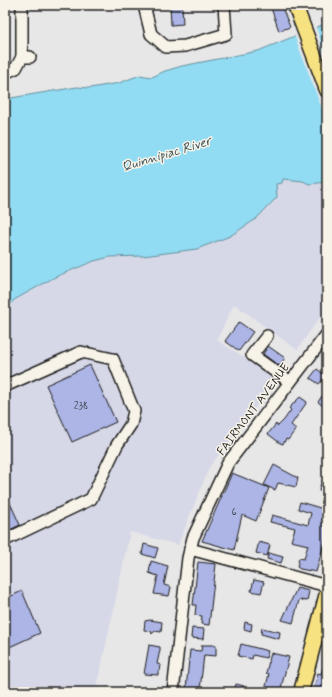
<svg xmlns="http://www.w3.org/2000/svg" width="332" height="697" font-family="Mynerve,sans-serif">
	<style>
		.built { fill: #d6d8e7 }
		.water { fill: #92dcf3; stroke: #638f9d }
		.pier { fill: #e8e7e8 }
		.building { fill: #acb5e6; stroke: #1c1c1c }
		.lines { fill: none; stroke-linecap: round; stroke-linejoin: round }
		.minor-casing { stroke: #1c1c1c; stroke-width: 14 }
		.major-casing { stroke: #1c1c1c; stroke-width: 17 }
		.path { stroke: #1c1c1c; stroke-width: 1.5; stroke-dasharray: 3 3; stroke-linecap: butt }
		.minor { stroke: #f7f3e8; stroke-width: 11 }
		.major { stroke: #f7e281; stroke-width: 14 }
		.labels { text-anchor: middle; stroke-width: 3; stroke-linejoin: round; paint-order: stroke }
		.number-label { font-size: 10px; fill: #40424e }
		.street-label { font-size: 12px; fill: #1c1c1c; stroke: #f7f3e8 }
		.water-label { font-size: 13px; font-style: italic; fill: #3f565c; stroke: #f7f3e8 }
	</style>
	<rect width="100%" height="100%" fill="#e8e7e8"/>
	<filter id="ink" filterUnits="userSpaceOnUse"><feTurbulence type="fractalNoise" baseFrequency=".025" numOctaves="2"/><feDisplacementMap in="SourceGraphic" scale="8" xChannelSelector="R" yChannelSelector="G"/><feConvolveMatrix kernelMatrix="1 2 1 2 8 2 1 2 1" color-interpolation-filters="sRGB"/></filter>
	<g filter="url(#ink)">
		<!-- built -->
		<path class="built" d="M283 179 303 181 309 184 327 182V307L297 350 234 304 217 340 278 379 210 466 178 545 130 532 96 692H5V311L14 300 55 277 94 261 110 257 171 253Z"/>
		<!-- water -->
		<path class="water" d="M327 23V182L309 184 303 181 283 179 282 183 276 184 277 197 256 219 230 236 197 249 143 256 110 257 94 261 55 277 14 300 5 311V99L77 87 90 88 119 83 140 75 152 77 165 71 182 66 258 51Z"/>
		<!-- pier -->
		<path class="pier" d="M315 25 327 59V122L294 34Z"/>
		<!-- building -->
		<g class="building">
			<path d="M170 5H182L183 24 171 25Z"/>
			<path d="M270 5H281L290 27 279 31Z"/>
			<path d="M239 322 253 332 239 351 225 341Z"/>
			<path d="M268 346 285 358 279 366 263 354Z"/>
			<path d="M90 365 116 422 72 442 46 385Z"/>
			<path d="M317 369 326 376 319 384 310 378Z"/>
			<path d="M322 396 327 400 323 406 318 402Z"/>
			<path d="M300 397 307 402 291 425 296 429 288 440 286 439 283 444 280 443 268 434 276 424 278 426 284 420 291 410 289 408Z"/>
			<path d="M274 465 298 478 296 487 278 483 275 490 264 485Z"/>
			<path d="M232 473 269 488 256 521 242 515 234 550 202 541Z"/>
			<path d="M321 482 327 484V493L319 491Z"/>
			<path d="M5 492 20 525 5 532Z"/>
			<path d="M300 502 327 510V533L316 572 300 569 297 567 299 558 304 559 308 545 291 541 295 528 270 522 272 515 308 525 311 513 298 509Z"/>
			<path d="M259 542 270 545 267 556 256 553Z"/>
			<path d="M144 544 158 548 155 558 142 554Z"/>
			<path d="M269 553 283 557 281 563 267 559Z"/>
			<path d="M151 561 168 566 164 585 171 587 169 596 154 594 158 576 149 573Z"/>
			<path d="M198 562 216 564 209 625 201 624 202 616 195 615 196 605H193Z"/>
			<path d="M254 580 264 582 261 593 251 591Z"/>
			<path d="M297 588 309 591 307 601 299 600 293 623 282 620Z"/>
			<path d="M22 591 40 633 5 649V599Z"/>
			<path d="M150 620 162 622 161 632 155 631 152 634 151 631 144 630 145 621Z"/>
			<path d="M245 622 252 624 251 631 244 629Z"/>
			<path d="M192 628 204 629 203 639 191 638Z"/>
			<path d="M262 628 280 632 279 639 261 634Z"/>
			<path d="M241 644 268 651 266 658 253 655 252 659 238 656Z"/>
			<path d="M149 645 160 647V650L157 664 161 665 160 671H158V675L144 674Z"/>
			<path d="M202 645H216V656L204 655 200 690 186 689 190 650 201 651Z"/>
			<path d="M271 653 289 657 280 692 265 690 269 674 266 673Z"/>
			<path d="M325 661H327V692H313L318 673 321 674Z"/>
			<path d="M236 684 244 686 242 692 234 691Z"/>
		</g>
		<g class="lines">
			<!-- minor casing -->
			<g class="minor-casing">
				<g id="minor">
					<path d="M22 5V57H30"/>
					<path d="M144 5 151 34 166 47 185 46 226 34 224 5"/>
					<path d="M5 73 16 68 22 57"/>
					<path d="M267 336 252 355 290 382"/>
					<path d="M5 386 81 352 113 359 134 411 131 424 117 445 91 499 5 540"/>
					<path d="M190 549 327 586"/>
					<path d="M173 692 188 558 193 538 228 463 327 334"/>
				</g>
			</g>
			<!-- major casing -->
			<g class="major-casing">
				<g id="major">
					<path d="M295 5 327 90"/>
					<path d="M301 692 327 593"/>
				</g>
			</g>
			<!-- path -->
			<path class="path" d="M322 21 327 19"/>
			<!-- minor -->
			<use href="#minor" class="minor"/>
			<!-- major -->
			<use href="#major" class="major"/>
		</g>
	</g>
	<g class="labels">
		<!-- number labels -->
		<g class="number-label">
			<text x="81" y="409">238</text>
			<text x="234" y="515">6</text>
		</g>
		<!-- street labels -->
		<g class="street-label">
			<text transform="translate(253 409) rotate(-53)" y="4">FAIRMONT AVENUE</text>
		</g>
		<!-- water labels -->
		<g class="water-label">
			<text transform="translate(166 153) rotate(-17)" y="5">Quinnipiac River</text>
		</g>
	</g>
	<!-- margin -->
	<rect width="332" height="697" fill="none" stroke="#f7f3e8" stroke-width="20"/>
	<rect x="10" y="10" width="312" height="677" fill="none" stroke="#1c1c1c" stroke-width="1.5" filter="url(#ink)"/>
</svg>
